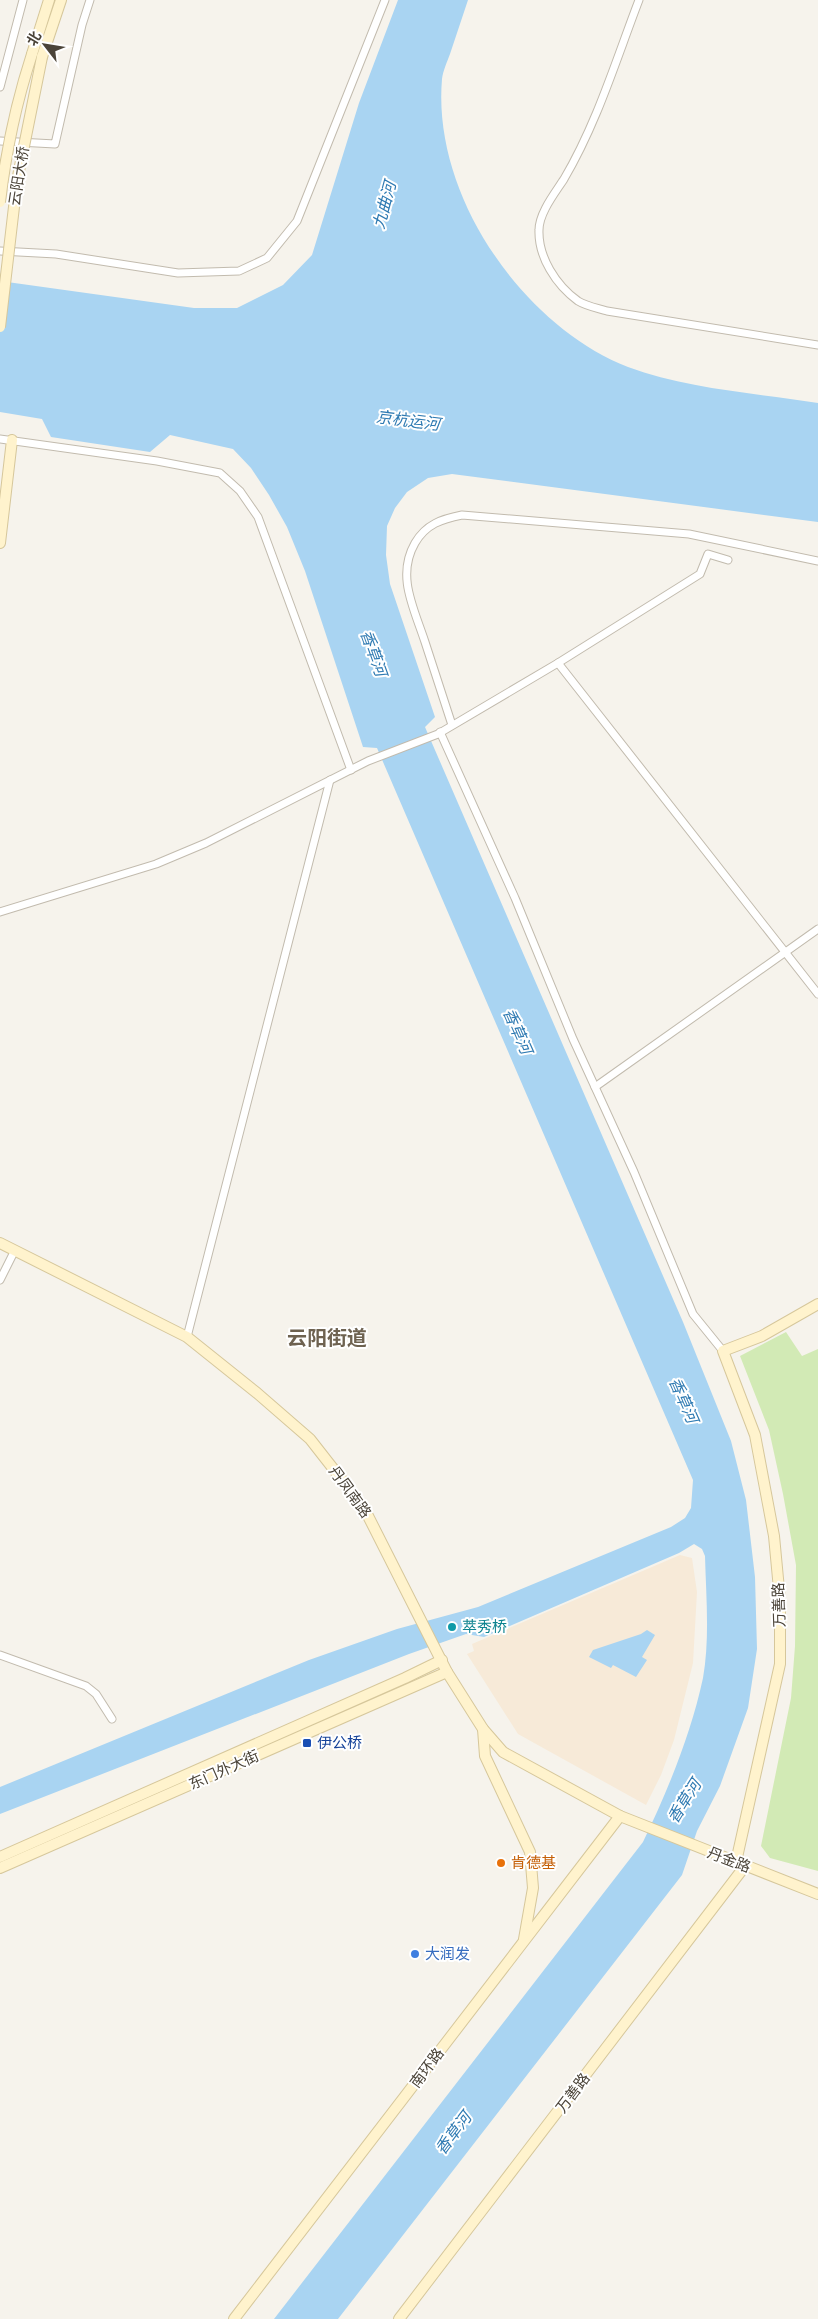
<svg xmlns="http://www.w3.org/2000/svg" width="818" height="2319" font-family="'Titillium Web','Noto Sans SC',sans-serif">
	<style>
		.commercial { fill: #f7ead8 }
		.green { fill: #d2eab5 }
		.water { fill: #a9d4f2 }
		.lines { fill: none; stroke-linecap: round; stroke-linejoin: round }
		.street-casing { stroke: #c2bbae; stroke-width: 9 }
		.secondary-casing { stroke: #d6c79b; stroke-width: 12 }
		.street { stroke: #fff; stroke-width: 7 }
		.secondary { stroke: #fff3cd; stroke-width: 10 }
		.secondary-bridge-casing { stroke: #d6c79b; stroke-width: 12; stroke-linecap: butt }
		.secondary-bridge { stroke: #fff3cd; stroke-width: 10 }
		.culture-dot { fill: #0f9aa8; stroke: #fff; stroke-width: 2 }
		.transit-dot { fill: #1a4fb4; stroke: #fff; stroke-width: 2 }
		.food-dot { fill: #e8710a; stroke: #fff; stroke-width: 2 }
		.shop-dot { fill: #3f7fe0; stroke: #fff; stroke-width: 2 }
		.labels { text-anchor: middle; stroke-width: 4; stroke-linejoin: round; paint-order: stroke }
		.street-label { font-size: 15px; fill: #4b4439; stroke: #fff }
		.culture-label { font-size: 15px; fill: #0d838f; stroke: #fff; text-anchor: start }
		.transit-label { font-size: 15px; fill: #164399; stroke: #fff; text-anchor: start }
		.food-label { font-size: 15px; fill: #c56008; stroke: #fff; text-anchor: start }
		.shop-label { font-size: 15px; fill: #366cbe; stroke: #fff; text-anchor: start }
		.water-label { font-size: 16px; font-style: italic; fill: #2e7ab2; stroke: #fff }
		.district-label { font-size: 20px; font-weight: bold; fill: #6e6250; stroke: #fff }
	</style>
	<rect width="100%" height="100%" fill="#f6f3ec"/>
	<!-- commercial -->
	<path class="commercial" d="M680 1555 692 1558 697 1592 693 1663 674 1740 661 1775 646 1805 518 1734 467 1654 474 1651 472 1644Z"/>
	<!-- green -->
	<path class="green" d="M786 1332 802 1356 818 1349V1871L770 1858 761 1846 791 1698 795 1646 796 1565 783 1494 769 1430 740 1356Z"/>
	<!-- water -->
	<g class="water">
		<path d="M398 0H468C462 18 456 36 450 54 447 62 443 71 442 79 432 195 522 325 628 367 687 389 756 393 818 403V522L452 474 428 478 407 492 395 508 387 526 386 555 390 584 435 717 425 727 683 1322 731 1441 746 1500 755 1577 757 1649 748 1708 720 1786 697 1831 682 1875 338 2319H274L643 1842C668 1790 691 1734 703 1678 710 1638 706 1596 705 1556L702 1549 694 1544 679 1553 498 1631 484 1637 466 1634 409 1654 0 1814V1787L309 1660 397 1629 478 1607 671 1527 685 1518 691 1508 693 1480 377 748 363 747 305 571 287 527 269 495 251 468 233 449 170 435 150 452 51 437 42 419 0 412V281L194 308H237L283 285 312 255 359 103Z"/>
		<path d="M647 1630 655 1635 642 1657 647 1660 636 1677 613 1665 611 1668 589 1657 593 1650 641 1634Z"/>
	</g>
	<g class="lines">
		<!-- street casing -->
		<g class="street-casing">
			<g id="street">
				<path d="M639 0C616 60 597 123 564 179 555 193 539 213 539 230 538 257 556 285 578 301 586 306 597 308 607 311L818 345"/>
				<path d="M0 87 23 0"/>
				<path d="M0 141 55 144 82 25 90 0"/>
				<path d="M0 251 56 254 178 273 239 271 267 258 297 221 385 0"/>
				<path d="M0 439 157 461 220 473 240 491 258 517 351 770"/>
				<path d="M558 663 818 994"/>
				<path d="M452 725C443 697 434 669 425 642 414 608 396 576 415 543 426 524 442 519 462 515L689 534 818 561"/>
				<path d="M440 732 515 898 573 1039 634 1172 693 1314 723 1351"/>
				<path d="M0 912 156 864 206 843 368 761 438 734 558 663 700 574 708 554 728 560"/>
				<path d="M595 1087 818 929"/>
				<path d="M0 1280 15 1250"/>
				<path d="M187 1337 330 780"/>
				<path d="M0 1655 86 1686 96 1694 112 1719"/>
			</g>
		</g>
		<!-- secondary casing -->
		<g class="secondary-casing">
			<g id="secondary">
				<path d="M32 54 49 0"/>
				<path d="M42 57 61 0"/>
				<path d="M0 543 12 440"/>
				<path d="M0 1243 187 1337 257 1393 310 1439 364 1508 447 1672 483 1729 503 1752 620 1816 818 1894"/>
				<path d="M483 1729 485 1756 530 1852 533 1888 524 1939"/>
				<path d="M0 1857 405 1678 442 1660"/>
				<path d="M736 1862 780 1664V1600L774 1536 755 1435 723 1351 762 1336 818 1304"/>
				<path d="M0 1868 447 1672"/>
				<path d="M234 2319 620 1816"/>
				<path d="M399 2319 745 1866"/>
			</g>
		</g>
		<!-- street -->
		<use href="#street" class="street"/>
		<!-- secondary -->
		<use href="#secondary" class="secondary"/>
		<!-- secondary-bridge casing -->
		<g class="secondary-bridge-casing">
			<g id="secondary-bridge">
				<path d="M0 202C6 151 16 103 32 54"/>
				<path d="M0 327 17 181 42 57"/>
			</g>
		</g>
		<!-- secondary-bridge -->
		<use href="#secondary-bridge" class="secondary-bridge"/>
	</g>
	<!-- markers -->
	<circle class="culture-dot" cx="452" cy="1627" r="5"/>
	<rect class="transit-dot" x="302" y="1738" width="10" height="10" rx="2.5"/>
	<circle class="food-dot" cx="501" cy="1863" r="5"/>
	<circle class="shop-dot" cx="415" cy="1954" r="5"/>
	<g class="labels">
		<!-- street labels -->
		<g class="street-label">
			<text transform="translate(19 176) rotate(-81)" y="5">云阳大桥</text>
			<text transform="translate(350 1492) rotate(54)" y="5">丹凤南路</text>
			<text transform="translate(779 1605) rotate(-92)" y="5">万善路</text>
			<text transform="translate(224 1770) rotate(-24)" y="5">东门外大街</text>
			<text transform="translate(729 1860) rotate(21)" y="5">丹金路</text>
			<text transform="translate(427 2068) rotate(-53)" y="5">南环路</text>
			<text transform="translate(573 2093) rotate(-53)" y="5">万善路</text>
		</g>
		<!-- culture labels -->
		<g class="culture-label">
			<text x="462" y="1632">萃秀桥</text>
		</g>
		<!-- transit labels -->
		<g class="transit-label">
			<text x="317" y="1748">伊公桥</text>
		</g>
		<!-- food labels -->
		<g class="food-label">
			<text x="511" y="1868">肯德基</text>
		</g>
		<!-- shop labels -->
		<g class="shop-label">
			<text x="425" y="1959">大润发</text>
		</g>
		<!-- water labels -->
		<g class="water-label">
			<text transform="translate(384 205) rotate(-75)" y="6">九曲河</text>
			<text transform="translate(408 420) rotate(7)" y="6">京杭运河</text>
			<text transform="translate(374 653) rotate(70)" y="6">香草河</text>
			<text transform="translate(518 1031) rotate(66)" y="6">香草河</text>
			<text transform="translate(684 1400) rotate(66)" y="6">香草河</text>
			<text transform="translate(684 1801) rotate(-58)" y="6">香草河</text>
			<text transform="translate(453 2133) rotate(-53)" y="6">香草河</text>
		</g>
		<!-- district labels -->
		<g class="district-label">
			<text x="327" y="1345">云阳街道</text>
		</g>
	</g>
	<!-- north arrow -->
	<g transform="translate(45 45) rotate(301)" stroke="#ffffff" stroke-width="4" paint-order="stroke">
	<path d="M0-4L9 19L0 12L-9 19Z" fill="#4b4439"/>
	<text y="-8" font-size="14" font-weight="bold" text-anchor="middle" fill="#4b4439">北</text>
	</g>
</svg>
